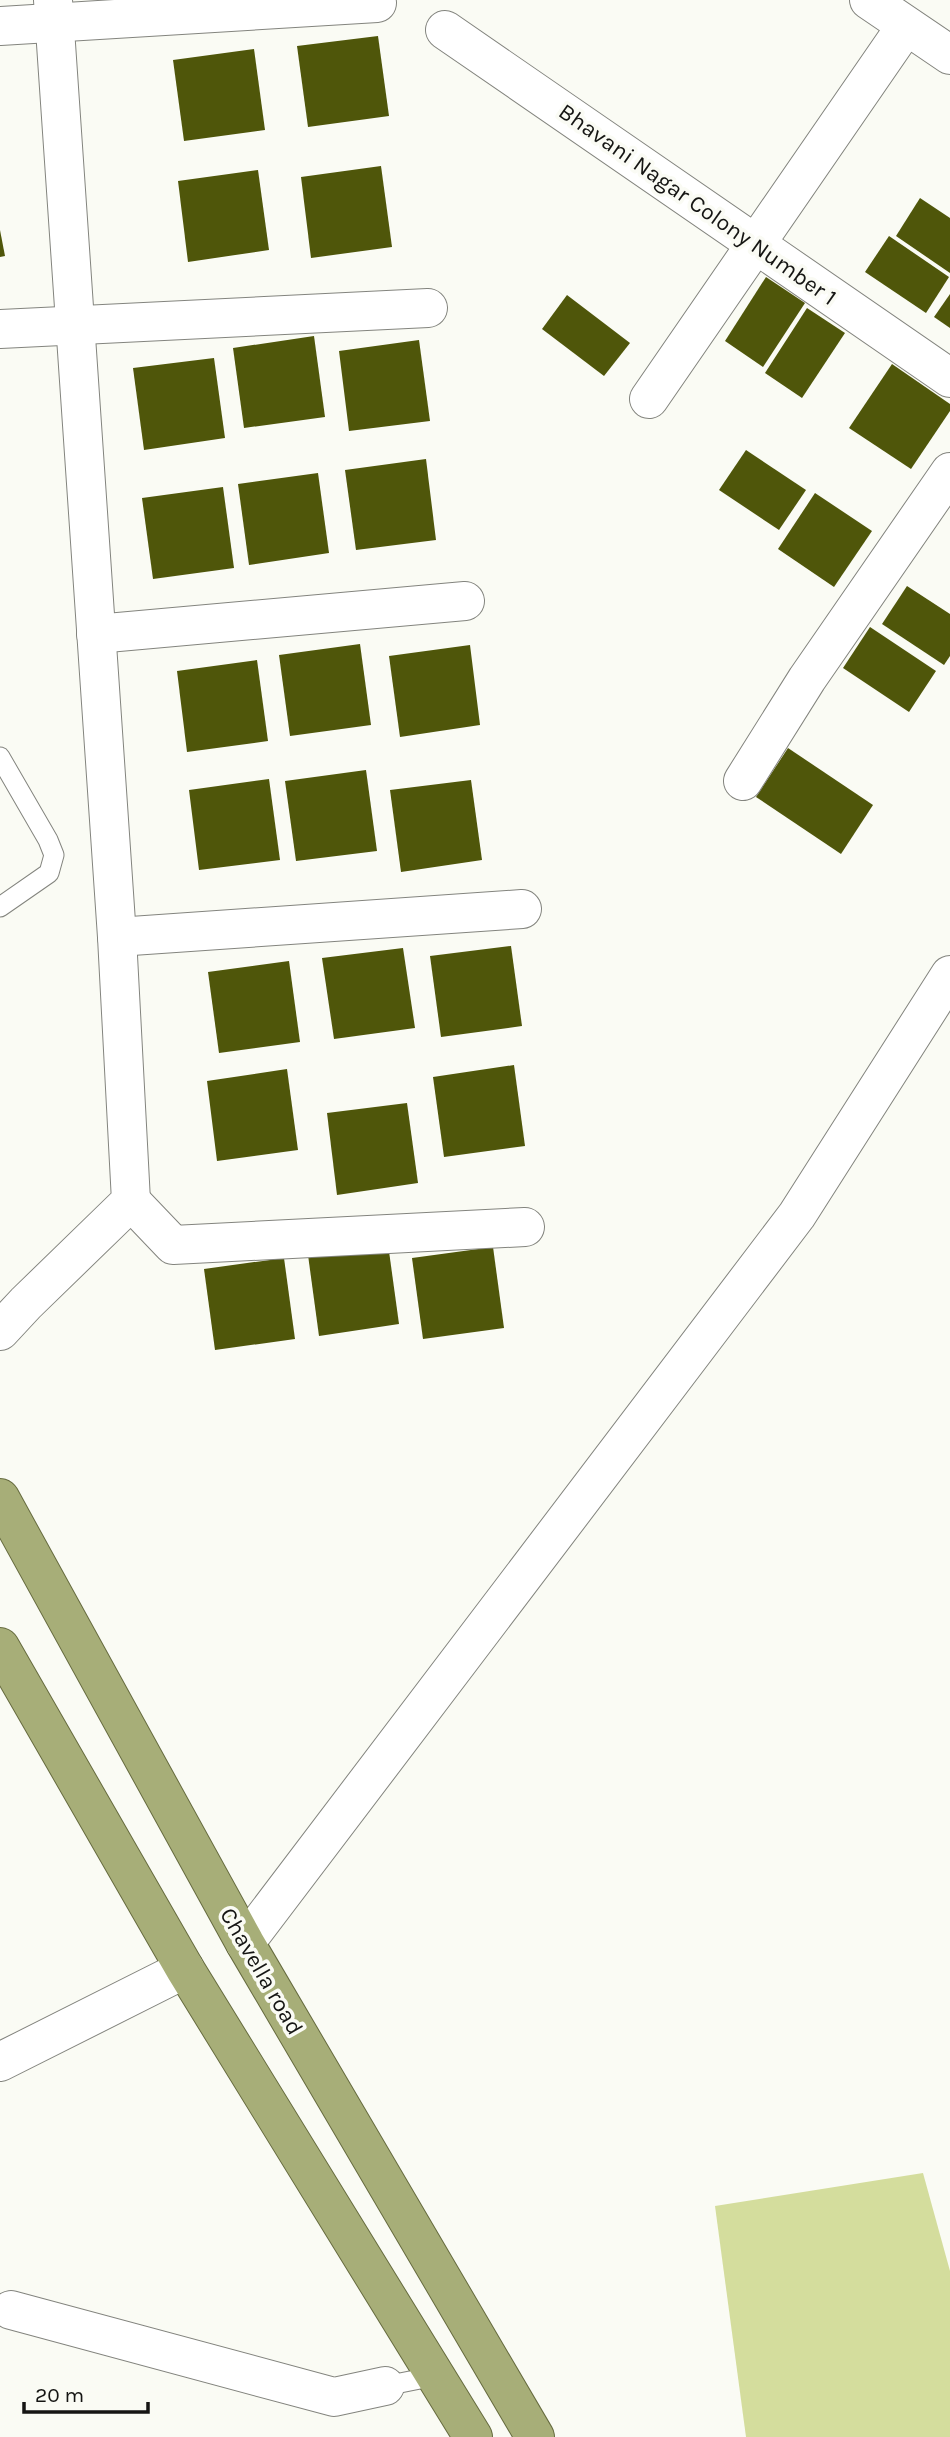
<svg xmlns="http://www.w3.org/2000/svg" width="950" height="2437" font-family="Karla,sans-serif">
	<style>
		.green { fill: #d4dd9d }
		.building { fill: #4f560a }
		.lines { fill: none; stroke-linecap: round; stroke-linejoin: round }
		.service-casing { stroke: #83847e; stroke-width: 21 }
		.minor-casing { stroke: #83847e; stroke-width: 40 }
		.trunk-casing { stroke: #666b3f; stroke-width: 40 }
		.service { stroke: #fff; stroke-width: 19 }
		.minor { stroke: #fff; stroke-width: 38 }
		.trunk { stroke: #a7ae78; stroke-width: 38 }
		.labels { text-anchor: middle; stroke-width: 7; stroke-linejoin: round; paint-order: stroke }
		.street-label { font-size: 23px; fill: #151513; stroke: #fafbf4 }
	</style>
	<rect width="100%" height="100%" fill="#fafbf4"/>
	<!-- green -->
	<path class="green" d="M923 2173 950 2271V2437H746L715 2206Z"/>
	<!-- building -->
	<g class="building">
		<path d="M378 36 389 116 308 127 297 46Z"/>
		<path d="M254 49 265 130 184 141 173 60Z"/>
		<path d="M381 166 392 247 311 258 301 177Z"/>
		<path d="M258 170 269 250 188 262 178 181Z"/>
		<path d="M920 198 950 218V273L896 236Z"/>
		<path d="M0 230 5 256 0 257Z"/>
		<path d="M889 236 949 277 926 313 865 272Z"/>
		<path d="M766 277 805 303 763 367 725 341Z"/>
		<path d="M950 294V328L934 317Z"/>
		<path d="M567 295 630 343 604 376 542 329Z"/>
		<path d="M807 308 845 333 802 398 765 373Z"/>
		<path d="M314 336 325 417 244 428 233 348Z"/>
		<path d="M419 340 430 421 349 431 339 351Z"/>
		<path d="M214 358 225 438 144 450 133 368Z"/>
		<path d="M892 364 950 404V411L911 469 849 428Z"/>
		<path d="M746 450 806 490 779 530 719 490Z"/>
		<path d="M426 459 436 540 356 550 345 470Z"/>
		<path d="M318 473 329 553 249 565 238 484Z"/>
		<path d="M223 487 234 568 153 579 142 498Z"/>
		<path d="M815 493 872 531 834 587 778 549Z"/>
		<path d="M907 586 950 614V656L944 665 882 624Z"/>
		<path d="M870 627 936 671 909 712 843 668Z"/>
		<path d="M360 644 371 725 290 736 279 655Z"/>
		<path d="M470 645 480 725 400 737 389 656Z"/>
		<path d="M257 660 268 741 187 752 177 671Z"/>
		<path d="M788 748 873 805 841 854 756 797Z"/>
		<path d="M366 770 377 851 296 861 285 781Z"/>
		<path d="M269 779 280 860 199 870 189 790Z"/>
		<path d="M471 780 482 860 401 872 390 790Z"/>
		<path d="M511 946 522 1026 441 1037 430 956Z"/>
		<path d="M403 948 415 1028 334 1039 322 958Z"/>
		<path d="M289 961 300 1042 219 1053 208 972Z"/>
		<path d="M514 1065 525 1146 444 1157 433 1077Z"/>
		<path d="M287 1069 298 1150 217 1161 207 1081Z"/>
		<path d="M407 1103 418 1183 337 1195 327 1113Z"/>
		<path d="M388 1244 399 1324 319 1336 308 1255Z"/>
		<path d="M493 1247 504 1328 423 1339 412 1258Z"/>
		<path d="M284 1258 295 1339 215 1350 204 1269Z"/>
	</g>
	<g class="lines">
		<!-- service casing -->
		<g class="service-casing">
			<g id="service">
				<path d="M0 757 48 840 54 855 49 873 0 907"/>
				<path d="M385 2386 435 2376"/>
			</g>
		</g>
		<!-- minor casing -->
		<g class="minor-casing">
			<g id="minor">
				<path d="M869 0 950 55"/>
				<path d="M0 26 377 3"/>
				<path d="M445 30 950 378"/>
				<path d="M0 329 428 308"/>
				<path d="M649 399 906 26"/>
				<path d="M96 634 465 601"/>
				<path d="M743 781 807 679 950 472"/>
				<path d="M117 937 522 909"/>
				<path d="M131 1201 173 1245 525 1227"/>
				<path d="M0 1331 26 1303 131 1201 117 937 53 0"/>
				<path d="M245 1943 797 1215 950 975"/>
				<path d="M0 2062 185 1969"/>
				<path d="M11 2310 334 2397 385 2386"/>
			</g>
		</g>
		<!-- trunk casing -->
		<g class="trunk-casing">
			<g id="trunk">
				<path d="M0 1498 245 1943 535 2437"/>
				<path d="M0 1647 185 1969 473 2437"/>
			</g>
		</g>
		<!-- service -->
		<use href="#service" class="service"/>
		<!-- minor -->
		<use href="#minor" class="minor"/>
		<!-- trunk -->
		<use href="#trunk" class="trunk"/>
	</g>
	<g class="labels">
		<!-- street labels -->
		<g class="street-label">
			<text transform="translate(698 204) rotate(35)" y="8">Bhavani Nagar Colony Number 1</text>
			<text transform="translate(262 1971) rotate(60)" y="8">Chavella road</text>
		</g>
	</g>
	<!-- scale -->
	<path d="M24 2402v10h124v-10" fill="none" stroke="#151513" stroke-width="3.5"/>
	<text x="35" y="2402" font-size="21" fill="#151513" stroke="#fafbf4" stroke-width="5" paint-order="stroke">20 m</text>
</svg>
